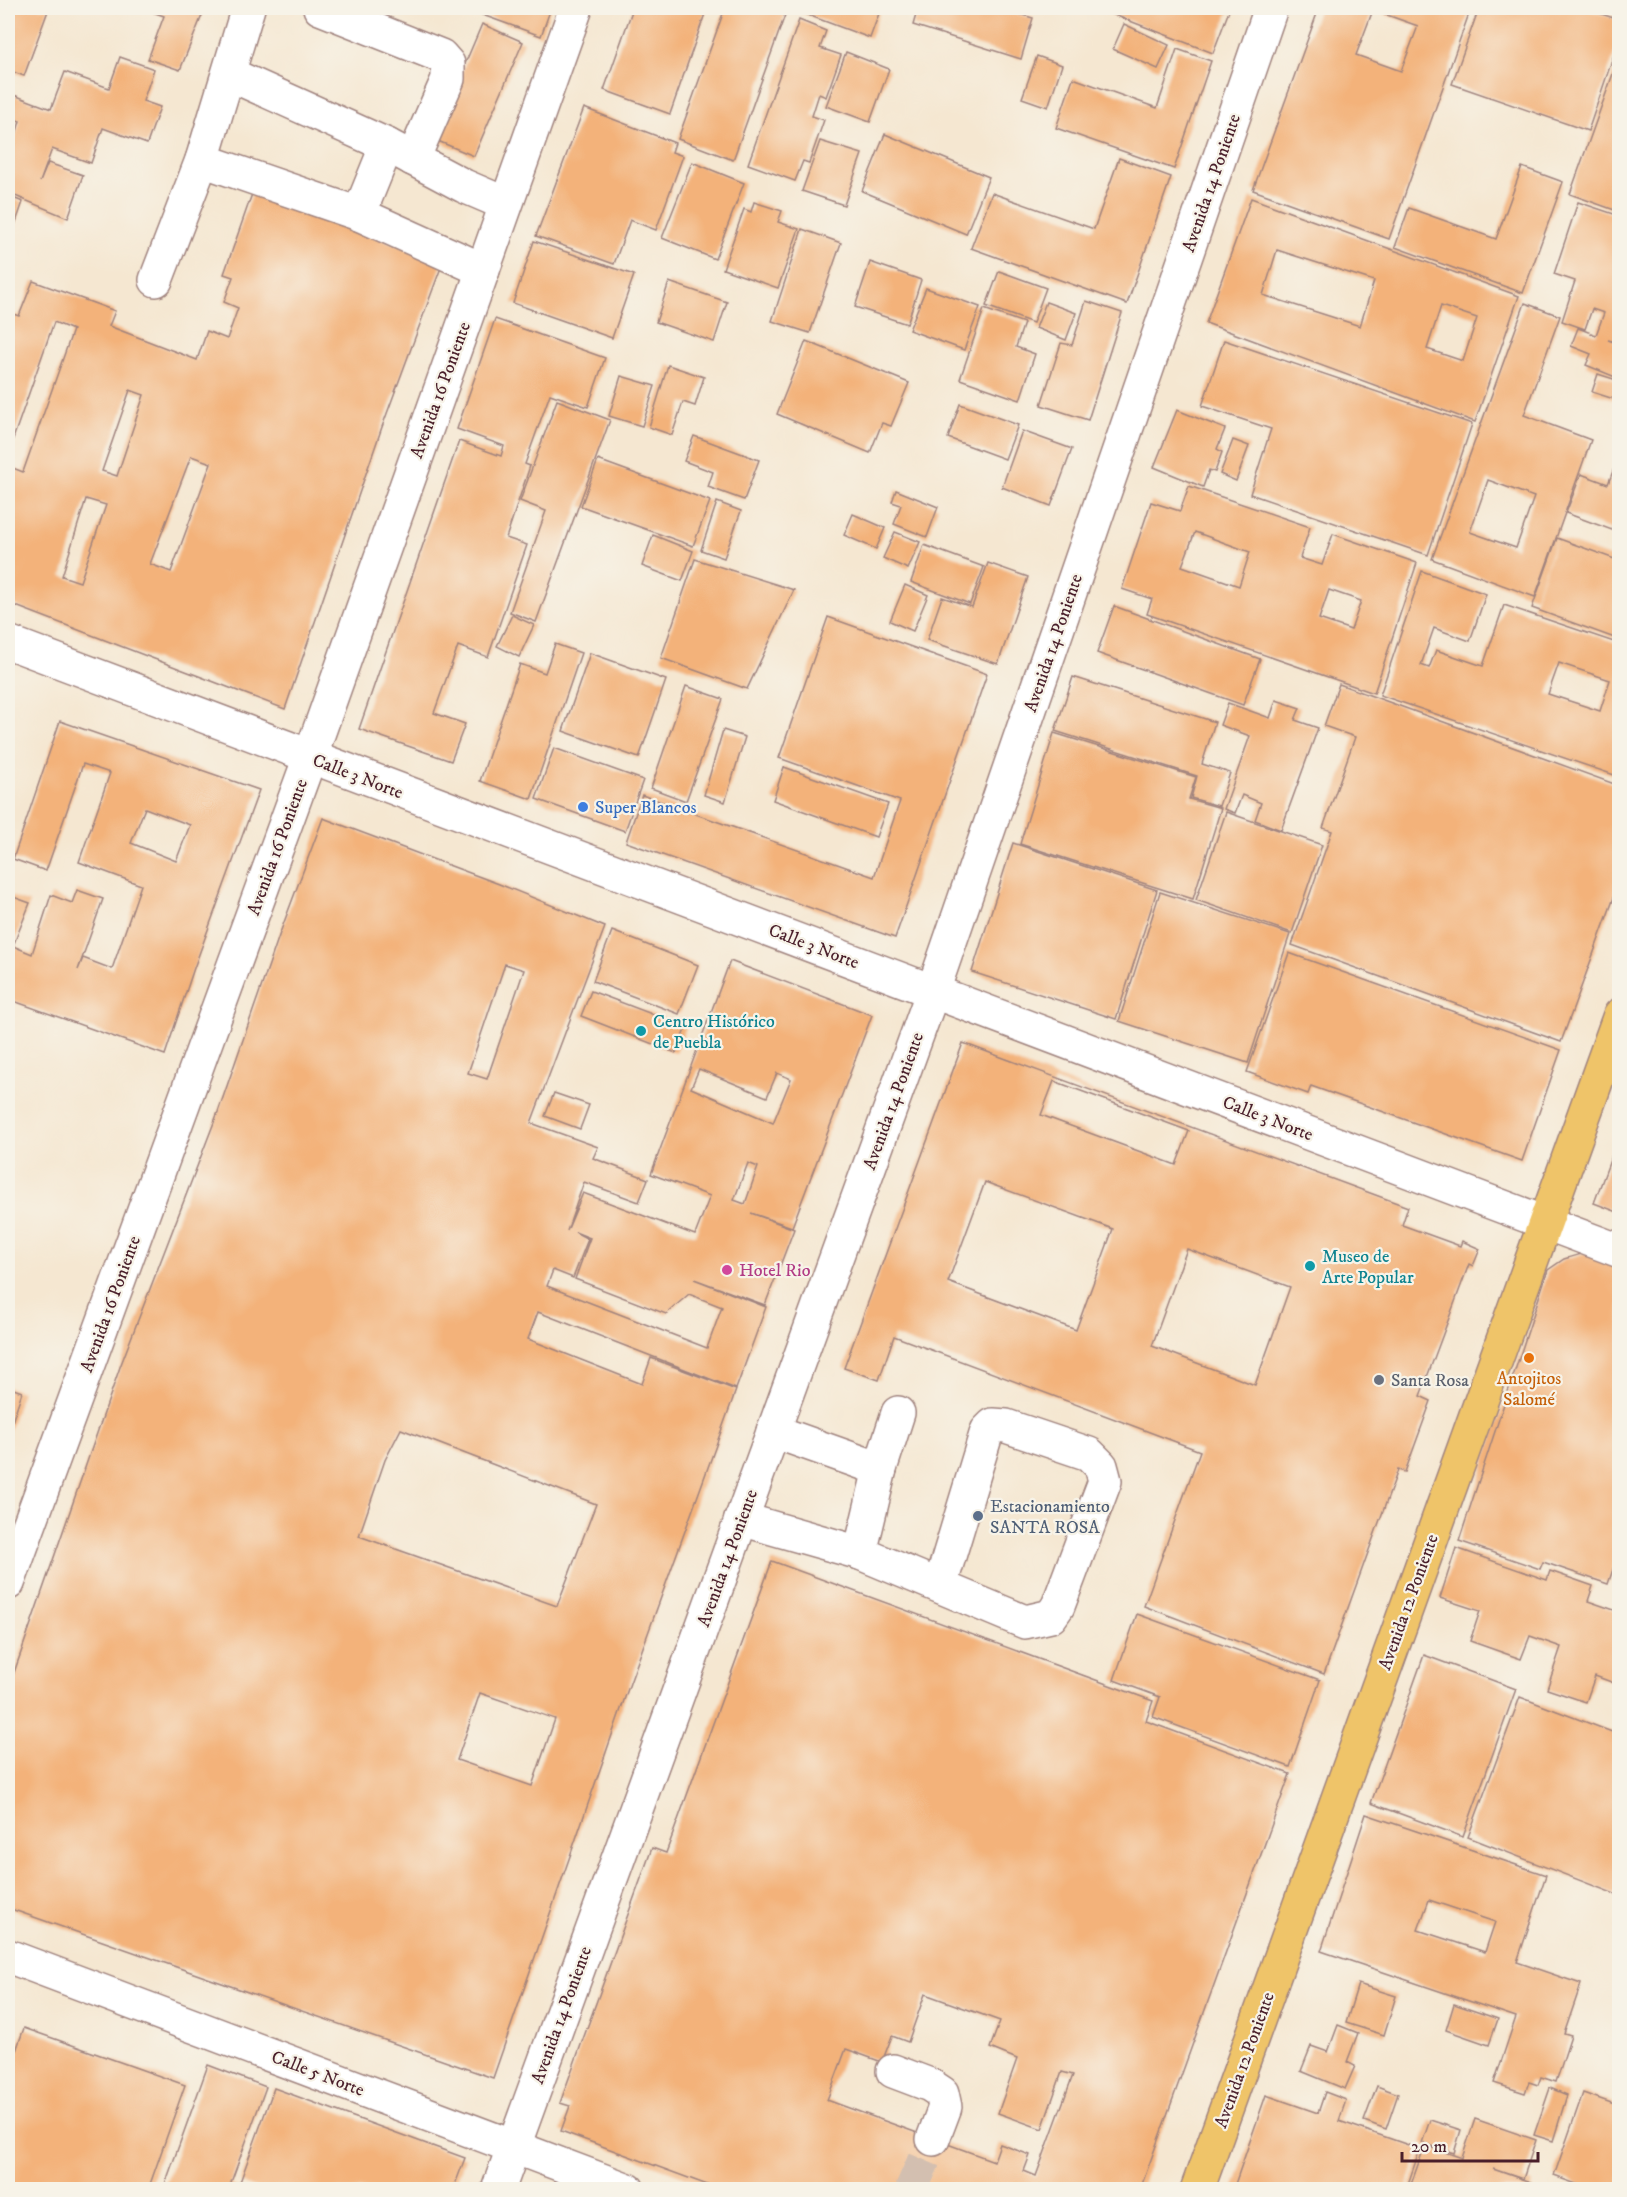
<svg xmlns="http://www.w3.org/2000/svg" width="1627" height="2197" font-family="'IM FELL DW Pica',serif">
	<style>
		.building { fill: #f3b27a; fill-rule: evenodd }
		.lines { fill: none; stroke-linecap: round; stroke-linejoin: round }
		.minor-tunnel { stroke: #d3bfb0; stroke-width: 33; stroke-dasharray: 33 16; stroke-linecap: butt }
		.minor-casing { stroke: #a0837e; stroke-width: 36 }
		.major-casing { stroke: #a0837e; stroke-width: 36 }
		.minor { stroke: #fff; stroke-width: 33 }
		.major { stroke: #efc469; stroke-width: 33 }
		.shop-dot { fill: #3f7fe0; stroke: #f7f3e8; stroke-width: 2 }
		.culture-dot { fill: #0f9aa8; stroke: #f7f3e8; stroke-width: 2 }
		.hotel-dot { fill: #d1479c; stroke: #f7f3e8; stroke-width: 2 }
		.food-dot { fill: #e8710a; stroke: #f7f3e8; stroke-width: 2 }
		.worship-dot { fill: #6b7280; stroke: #f7f3e8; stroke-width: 2 }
		.service-dot { fill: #5c6f8a; stroke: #f7f3e8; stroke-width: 2 }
		.labels { text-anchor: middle; stroke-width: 4.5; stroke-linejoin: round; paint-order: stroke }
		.street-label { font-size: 18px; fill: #4a1f2b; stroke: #f7f3e8 }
		.shop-label { font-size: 18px; fill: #366cbe; stroke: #f7f3e8; text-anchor: start }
		.culture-label { font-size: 18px; fill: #0d838f; stroke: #f7f3e8; text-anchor: start }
		.hotel-label { font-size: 18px; fill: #b23c85; stroke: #f7f3e8; text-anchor: start }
		.food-label { font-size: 18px; fill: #c56008; stroke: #f7f3e8 }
		.worship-label { font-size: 18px; fill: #5b616d; stroke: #f7f3e8; text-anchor: start }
		.service-label { font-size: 18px; fill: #4e5e75; stroke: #f7f3e8; text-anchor: start }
	</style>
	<rect width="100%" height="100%" fill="#f7f3e8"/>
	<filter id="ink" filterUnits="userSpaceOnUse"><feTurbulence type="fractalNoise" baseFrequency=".0167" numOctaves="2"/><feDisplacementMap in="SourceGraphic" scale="12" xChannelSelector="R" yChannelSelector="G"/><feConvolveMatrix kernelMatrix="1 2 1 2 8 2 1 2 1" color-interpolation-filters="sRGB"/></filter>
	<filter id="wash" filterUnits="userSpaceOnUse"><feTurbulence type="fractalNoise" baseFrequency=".008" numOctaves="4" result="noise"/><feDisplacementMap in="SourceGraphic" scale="24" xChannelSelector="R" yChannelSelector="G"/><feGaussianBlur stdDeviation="1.35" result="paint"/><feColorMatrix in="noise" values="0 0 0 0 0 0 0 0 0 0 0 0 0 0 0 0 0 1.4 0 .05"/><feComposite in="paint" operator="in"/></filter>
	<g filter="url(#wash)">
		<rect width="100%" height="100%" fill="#f5e7d1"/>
		<g id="blocks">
			<!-- building -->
			<g class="building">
				<path d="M8 8H49L24 76 8 70Z"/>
				<path d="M141 8H205L180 70 148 59 164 16Z"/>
				<path d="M463 8H551L541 36Z"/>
				<path d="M633 8H707L670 114 604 90Z"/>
				<path d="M725 8H764L785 15 733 160 678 139Z"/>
				<path d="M789 8H881L870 38Z"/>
				<path d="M918 8H998L1033 18 1021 59 913 25Z"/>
				<path d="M1096 8H1230L1213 53Z"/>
				<path d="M1319 8H1471L1389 239 1253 190ZM1373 10 1418 26 1401 71 1356 55Z"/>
				<path d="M1479 8H1583L1620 20V37L1588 131 1452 84Z"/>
				<path d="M799 20 826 31 820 48 841 55 826 97 819 94 812 116 824 120 809 163 803 161 795 181 748 164Z"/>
				<path d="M482 24 523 42 474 156 433 139Z"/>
				<path d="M1124 24 1169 45 1158 69 1113 49Z"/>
				<path d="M1177 49 1211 61 1174 169 1056 128 1073 78 1157 108Z"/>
				<path d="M846 52 889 69 870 122 826 106Z"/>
				<path d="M1037 56 1062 65 1048 107 1022 98Z"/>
				<path d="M120 57 154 69 143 101 160 107 147 144 103 128 91 163 52 149 40 182 48 163 83 175 68 218 8 193V162L20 121 8 117 14 95 51 109 65 72 109 88Z"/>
				<path d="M1619 57H1620V212L1570 194Z"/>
				<path d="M584 108 675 143 672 152 683 156 656 230 630 220 614 264 536 236Z"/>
				<path d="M885 134 989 177 966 234 862 191Z"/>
				<path d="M820 141 862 154 844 205 802 191Z"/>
				<path d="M1119 158 1171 177 1127 304 971 248 992 193 1094 229Z"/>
				<path d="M692 162 744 183 715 259 662 238Z"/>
				<path d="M1522 167 1563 182 1523 293 1395 247 1409 208 1496 239Z"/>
				<path d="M253 191 443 262 382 427 285 709 8 603V466L23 472 73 330 54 322 8 453V312L19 316 33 281 115 311 109 326 197 360 207 331 227 339 238 308 224 302 233 277 224 274ZM130 390 144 395 117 476 102 471ZM191 456 211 463 171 572 150 564ZM86 499 106 505 80 582 62 576Z"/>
				<path d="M8 196 23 202 8 245Z"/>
				<path d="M1251 198 1519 296 1475 422 1206 323ZM1277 250 1374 281 1360 326 1263 295ZM1441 306 1477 318 1463 361 1427 349Z"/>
				<path d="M754 202 782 211 778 222 799 229 778 288 723 269 744 209 751 212Z"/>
				<path d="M1578 202 1620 216V343L1608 340 1620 344V379L1586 365 1591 354 1571 346 1578 328 1596 335 1604 313 1592 309 1585 329 1562 321 1575 281 1554 274Z"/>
				<path d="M802 229 841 243 810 333 772 321Z"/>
				<path d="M534 241 634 275 612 338 513 303Z"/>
				<path d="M870 262 921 280 907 324 855 307Z"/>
				<path d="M999 271 1046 288 1033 323 986 306Z"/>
				<path d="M669 282 727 302 714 342 656 322Z"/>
				<path d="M926 288 980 307 964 350 909 330Z"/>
				<path d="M1086 301 1122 313 1088 420 1041 405 1061 343 1072 345Z"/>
				<path d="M1046 302 1076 313 1066 340 1036 328Z"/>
				<path d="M1525 303 1560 316 1524 415 1591 440 1535 597 1432 559ZM1488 480 1534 497 1516 548 1470 532Z"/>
				<path d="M984 309 1024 323 1016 347 1035 354 1020 400 960 379Z"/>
				<path d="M495 319 605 358 588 407 550 394 525 464 530 466 506 538 527 545 488 657 458 646 434 713 465 724 451 761 359 729 459 441 501 456 504 446 457 429Z"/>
				<path d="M1224 340 1472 424 1428 555 1250 494 1271 429 1202 406Z"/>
				<path d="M806 341 909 383 891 426 882 423 870 453 777 414Z"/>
				<path d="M668 365 704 377 695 406 683 402 672 435 649 427Z"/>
				<path d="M1598 374 1620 381V401L1592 392Z"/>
				<path d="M621 376 655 386 642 426 609 416Z"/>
				<path d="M557 400 610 420 536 622 510 612 546 511 520 501Z"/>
				<path d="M960 404 1018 425 1005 459 948 438Z"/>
				<path d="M1177 410 1225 429 1217 449 1222 452 1215 472 1209 470 1203 487 1154 467Z"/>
				<path d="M1022 431 1072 449 1051 506 1002 487Z"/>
				<path d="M694 436 759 460 744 500 708 487 713 472 684 461Z"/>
				<path d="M1233 440 1249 446 1236 481 1220 474Z"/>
				<path d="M1620 453V533L1566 513 1581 474 1608 484Z"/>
				<path d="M598 460 710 501 693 546 581 506Z"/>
				<path d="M1189 486 1310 527 1300 558 1322 565 1333 534 1417 563 1374 693 1147 614 1152 599 1122 589 1151 502 1180 511ZM1195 532 1250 552 1239 586 1182 566ZM1329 590 1361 601 1351 630 1319 619Z"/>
				<path d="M896 490 938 507 927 537 894 524 901 505 892 502Z"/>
				<path d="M717 502 741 511 724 558 701 550Z"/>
				<path d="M853 514 885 528 876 549 844 535Z"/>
				<path d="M895 532 920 542 908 569 883 558Z"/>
				<path d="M653 535 693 551 682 581 642 566Z"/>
				<path d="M1557 538 1620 561V640L1532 608Z"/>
				<path d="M924 545 984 567 970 604 911 582Z"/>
				<path d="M695 559 794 590 747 689 661 658Z"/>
				<path d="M988 563 1028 577 998 664 927 640 942 597 972 607Z"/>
				<path d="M1422 571 1486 594 1470 641 1434 628 1421 665 1429 668 1436 650 1483 666 1504 605 1620 644V777L1380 695ZM1559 663 1610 680 1600 711 1548 694Z"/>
				<path d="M905 585 928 595 913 631 890 621Z"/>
				<path d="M1114 606 1260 659 1243 705 1097 653Z"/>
				<path d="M512 615 534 625 519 657 497 646Z"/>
				<path d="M828 617 987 674 895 938 626 842 642 795 874 877 900 801 779 758Z"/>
				<path d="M555 644 581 653 531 799 480 781 520 664 545 673Z"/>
				<path d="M590 653 666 680 639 758 563 731Z"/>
				<path d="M1073 677 1215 722 1202 764 1230 773 1219 806 1191 798 1197 776 1055 731Z"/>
				<path d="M1339 684 1620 786V881L1561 1042 1292 945 1332 831 1323 828 1355 737 1324 726Z"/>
				<path d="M686 686 723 699 686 801 651 788Z"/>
				<path d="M1276 700 1300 708 1295 720 1318 728 1281 830 1255 820 1261 803 1242 795 1235 813 1224 809 1250 736 1220 725 1228 703 1270 718Z"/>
				<path d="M60 721 259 790 194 968 165 1055 8 999V895L30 903 13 946 32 954 51 895 72 903 77 890 103 899 78 970 83 958 112 969 141 885 79 862 110 773 83 764 46 871 13 859ZM145 808 190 825 176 861 131 843Z"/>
				<path d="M723 730 745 737 725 802 704 795Z"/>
				<path d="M1054 733 1196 777 1189 799 1221 808 1193 899 1020 844Z"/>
				<path d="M554 748 643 780 625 831 536 799Z"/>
				<path d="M784 767 888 804 876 837 773 800Z"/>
				<path d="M1226 812 1322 845 1292 933 1196 900Z"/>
				<path d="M323 818 499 884 605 927 531 1123 598 1147 593 1158 648 1179 639 1202 584 1182 567 1231 583 1193 695 1235 710 1196 651 1174 730 961 872 1015 792 1227 751 1213 794 1229 765 1305 694 1279 766 1307 736 1389 538 1312 528 1339 642 1384 651 1358 736 1390 630 1683 493 2078 8 1908V1690L120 1367 218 1112 280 933ZM505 964 524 970 487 1079 468 1073ZM699 1069 767 1097 777 1073 791 1079 773 1123 691 1088ZM748 1163 758 1167 745 1204 734 1200ZM575 1232 590 1238 575 1279 666 1314 689 1294 722 1307 707 1348 547 1286 553 1270 573 1278 588 1239ZM401 1429 596 1504 557 1606 359 1536 385 1460ZM480 1693 555 1719 532 1786 457 1760Z"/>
				<path d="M1013 843 1157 890 1116 1019 972 972Z"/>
				<path d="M1160 892 1290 934 1248 1063 1119 1021Z"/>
				<path d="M612 931 698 965 679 1014 593 981Z"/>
				<path d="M1289 953 1561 1050 1522 1161 1311 1086 1308 1094 1247 1072Z"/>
				<path d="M591 991 686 1027 676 1053 581 1016Z"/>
				<path d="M963 1043 1408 1207 1402 1225 1460 1246 1462 1241 1480 1249 1473 1266 1469 1264 1420 1396 1431 1401 1405 1472 1398 1470 1324 1674 1144 1606 1200 1451 894 1336 879 1380 844 1368ZM1054 1081 1189 1131 1176 1165 1041 1115ZM985 1182 1113 1229 1076 1330 948 1282ZM1187 1249 1290 1287 1255 1385 1152 1346Z"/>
				<path d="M554 1093 589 1105 580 1129 545 1116Z"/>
				<path d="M1619 1136H1620V1213L1594 1203Z"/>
				<path d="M1588 1252 1620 1264V1549L1608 1584 1543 1562 1540 1569 1459 1541 1548 1270 1564 1259Z"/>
				<path d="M8 1387 22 1392 8 1434Z"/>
				<path d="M1456 1548 1547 1580 1550 1571 1593 1586 1588 1601 1620 1612V1666L1614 1683 1595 1676 1586 1702 1547 1689 1561 1647 1530 1636 1521 1659 1470 1641 1480 1611 1440 1598Z"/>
				<path d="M772 1561 1153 1701 1146 1721 1290 1774 1140 2190H721L561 2131 570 2106 560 2103 652 1848 666 1853ZM925 1994 1000 2021 990 2048 1017 2059 998 2113 1042 2129 1062 2072 1073 2075 1036 2176 1024 2171 1030 2155 1000 2144 994 2161 827 2100 846 2049 882 2062 892 2036 908 2042Z"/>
				<path d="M1137 1614 1320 1680 1290 1767 1153 1717 1160 1697 1114 1680Z"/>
				<path d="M1424 1655 1516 1689 1463 1837 1371 1803Z"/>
				<path d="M1520 1697 1620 1735V1896L1468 1837Z"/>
				<path d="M1366 1814 1546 1875 1517 1962 1581 1984 1564 2034 1571 2036 1556 2082 1541 2077 1538 2085 1529 2082 1525 2093 1494 2083 1516 2017 1321 1951ZM1429 1900 1495 1922 1485 1952 1418 1930Z"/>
				<path d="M1358 1984 1396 1996 1384 2035 1346 2023Z"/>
				<path d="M1454 2004 1498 2019 1489 2045 1446 2030Z"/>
				<path d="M1338 2025 1358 2033 1347 2062 1355 2066 1345 2089 1301 2071 1311 2046 1328 2052Z"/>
				<path d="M24 2028 185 2085 148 2190H8V2074Z"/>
				<path d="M208 2065 266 2087 230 2185 242 2190H163Z"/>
				<path d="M1377 2086 1398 2094 1386 2129 1364 2121Z"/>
				<path d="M274 2088 465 2158 453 2190H259L240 2182Z"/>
				<path d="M1550 2088 1567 2095 1553 2141 1534 2135Z"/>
				<path d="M1325 2092 1346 2100 1339 2121 1420 2149 1406 2190H1233L1266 2095 1318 2113Z"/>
				<path d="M1583 2093 1620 2106V2190H1593L1554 2176Z"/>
				<path d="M1475 2119 1536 2140 1523 2179 1493 2169 1533 2183 1531 2190H1409L1425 2145 1462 2158Z"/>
				<path d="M1430 2120 1461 2130 1454 2153 1422 2143Z"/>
			</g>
		</g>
	</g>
	<g filter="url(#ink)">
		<use href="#blocks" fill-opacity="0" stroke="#a0837e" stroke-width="1.5"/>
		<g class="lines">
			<!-- minor-tunnel -->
			<path class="minor-tunnel" d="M911 2190 933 2139"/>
			<!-- minor casing -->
			<g class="minor-casing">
				<g id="minor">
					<path d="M320 8 441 56 448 64V79L413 159"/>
					<path d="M229 74 387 145 464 186 506 204"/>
					<path d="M202 160 359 214 483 270"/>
					<path d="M359 214 387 145"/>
					<path d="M156 280 202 160 248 8"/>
					<path d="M8 642 1620 1251"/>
					<path d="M773 1431 880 1469"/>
					<path d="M741 1519 860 1553 1025 1622 1051 1616 1058 1606 1105 1481 1101 1466 1089 1454 1006 1426 993 1425 987 1431 940 1586"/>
					<path d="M860 1553 880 1469 898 1413"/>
					<path d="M8 1583 310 757 576 8"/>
					<path d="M8 1956 628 2190"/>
					<path d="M893 2071 930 2085 942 2093 945 2107 933 2139"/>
					<path d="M498 2190 933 991 1271 8"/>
				</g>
			</g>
			<!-- major casing -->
			<g class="major-casing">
				<path id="major" d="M1197 2190 1620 1015"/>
			</g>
			<!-- minor -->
			<use href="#minor" class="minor"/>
			<!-- major -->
			<use href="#major" class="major"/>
		</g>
	</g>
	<!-- markers -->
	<circle class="shop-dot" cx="583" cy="807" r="6"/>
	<g class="culture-dot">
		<circle cx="641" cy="1031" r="6"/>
		<circle cx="1310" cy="1266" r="6"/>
	</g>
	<circle class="hotel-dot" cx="727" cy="1270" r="6"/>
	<circle class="food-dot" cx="1529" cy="1358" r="6"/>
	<circle class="worship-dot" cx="1379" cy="1380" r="6"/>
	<circle class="service-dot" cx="978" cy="1516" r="6"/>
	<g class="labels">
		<!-- street labels -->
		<g class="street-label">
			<text transform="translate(1211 183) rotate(-71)" y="6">Avenida 14 Poniente</text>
			<text transform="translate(440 390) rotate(-70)" y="6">Avenida 16 Poniente</text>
			<text transform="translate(1053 643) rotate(-71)" y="6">Avenida 14 Poniente</text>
			<text transform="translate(358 776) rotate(21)" y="6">Calle 3 Norte</text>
			<text transform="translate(277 847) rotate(-70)" y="6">Avenida 16 Poniente</text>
			<text transform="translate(814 946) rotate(21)" y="6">Calle 3 Norte</text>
			<text transform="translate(893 1101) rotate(-70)" y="6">Avenida 14 Poniente</text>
			<text transform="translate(1268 1118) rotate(21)" y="6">Calle 3 Norte</text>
			<text transform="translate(110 1304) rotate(-70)" y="6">Avenida 16 Poniente</text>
			<text transform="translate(727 1558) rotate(-70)" y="6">Avenida 14 Poniente</text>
			<text transform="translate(1408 1602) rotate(-70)" y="6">Avenida 12 Poniente</text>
			<text transform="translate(561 2015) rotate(-70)" y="6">Avenida 14 Poniente</text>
			<text transform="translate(1244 2060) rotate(-70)" y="6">Avenida 12 Poniente</text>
			<text transform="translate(318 2073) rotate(21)" y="6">Calle 5 Norte</text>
		</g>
		<!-- shop labels -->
		<g class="shop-label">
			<text x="595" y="813">Super Blancos</text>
		</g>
		<!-- culture labels -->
		<g class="culture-label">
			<text x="653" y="1027">Centro Histórico<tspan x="653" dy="21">de Puebla</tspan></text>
			<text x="1322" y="1262">Museo de<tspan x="1322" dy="21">Arte Popular</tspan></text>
		</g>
		<!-- hotel labels -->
		<g class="hotel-label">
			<text x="739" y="1276">Hotel Rio</text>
		</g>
		<!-- food labels -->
		<g class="food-label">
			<text x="1529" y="1384">Antojitos<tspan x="1529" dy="21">Salomé</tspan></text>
		</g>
		<!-- worship labels -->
		<g class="worship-label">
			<text x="1391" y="1386">Santa Rosa</text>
		</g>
		<!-- service labels -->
		<g class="service-label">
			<text x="990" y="1512">Estacionamiento<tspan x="990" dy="21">SANTA ROSA</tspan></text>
		</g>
	</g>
	<!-- margin -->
	<rect width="1627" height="2197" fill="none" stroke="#f7f3e8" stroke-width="30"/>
	<!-- scale -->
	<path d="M1402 2152v9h136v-9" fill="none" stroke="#4a1f2b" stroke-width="3"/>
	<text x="1411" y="2152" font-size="18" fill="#4a1f2b" stroke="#f7f3e8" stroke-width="4.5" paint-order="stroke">20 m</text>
</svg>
